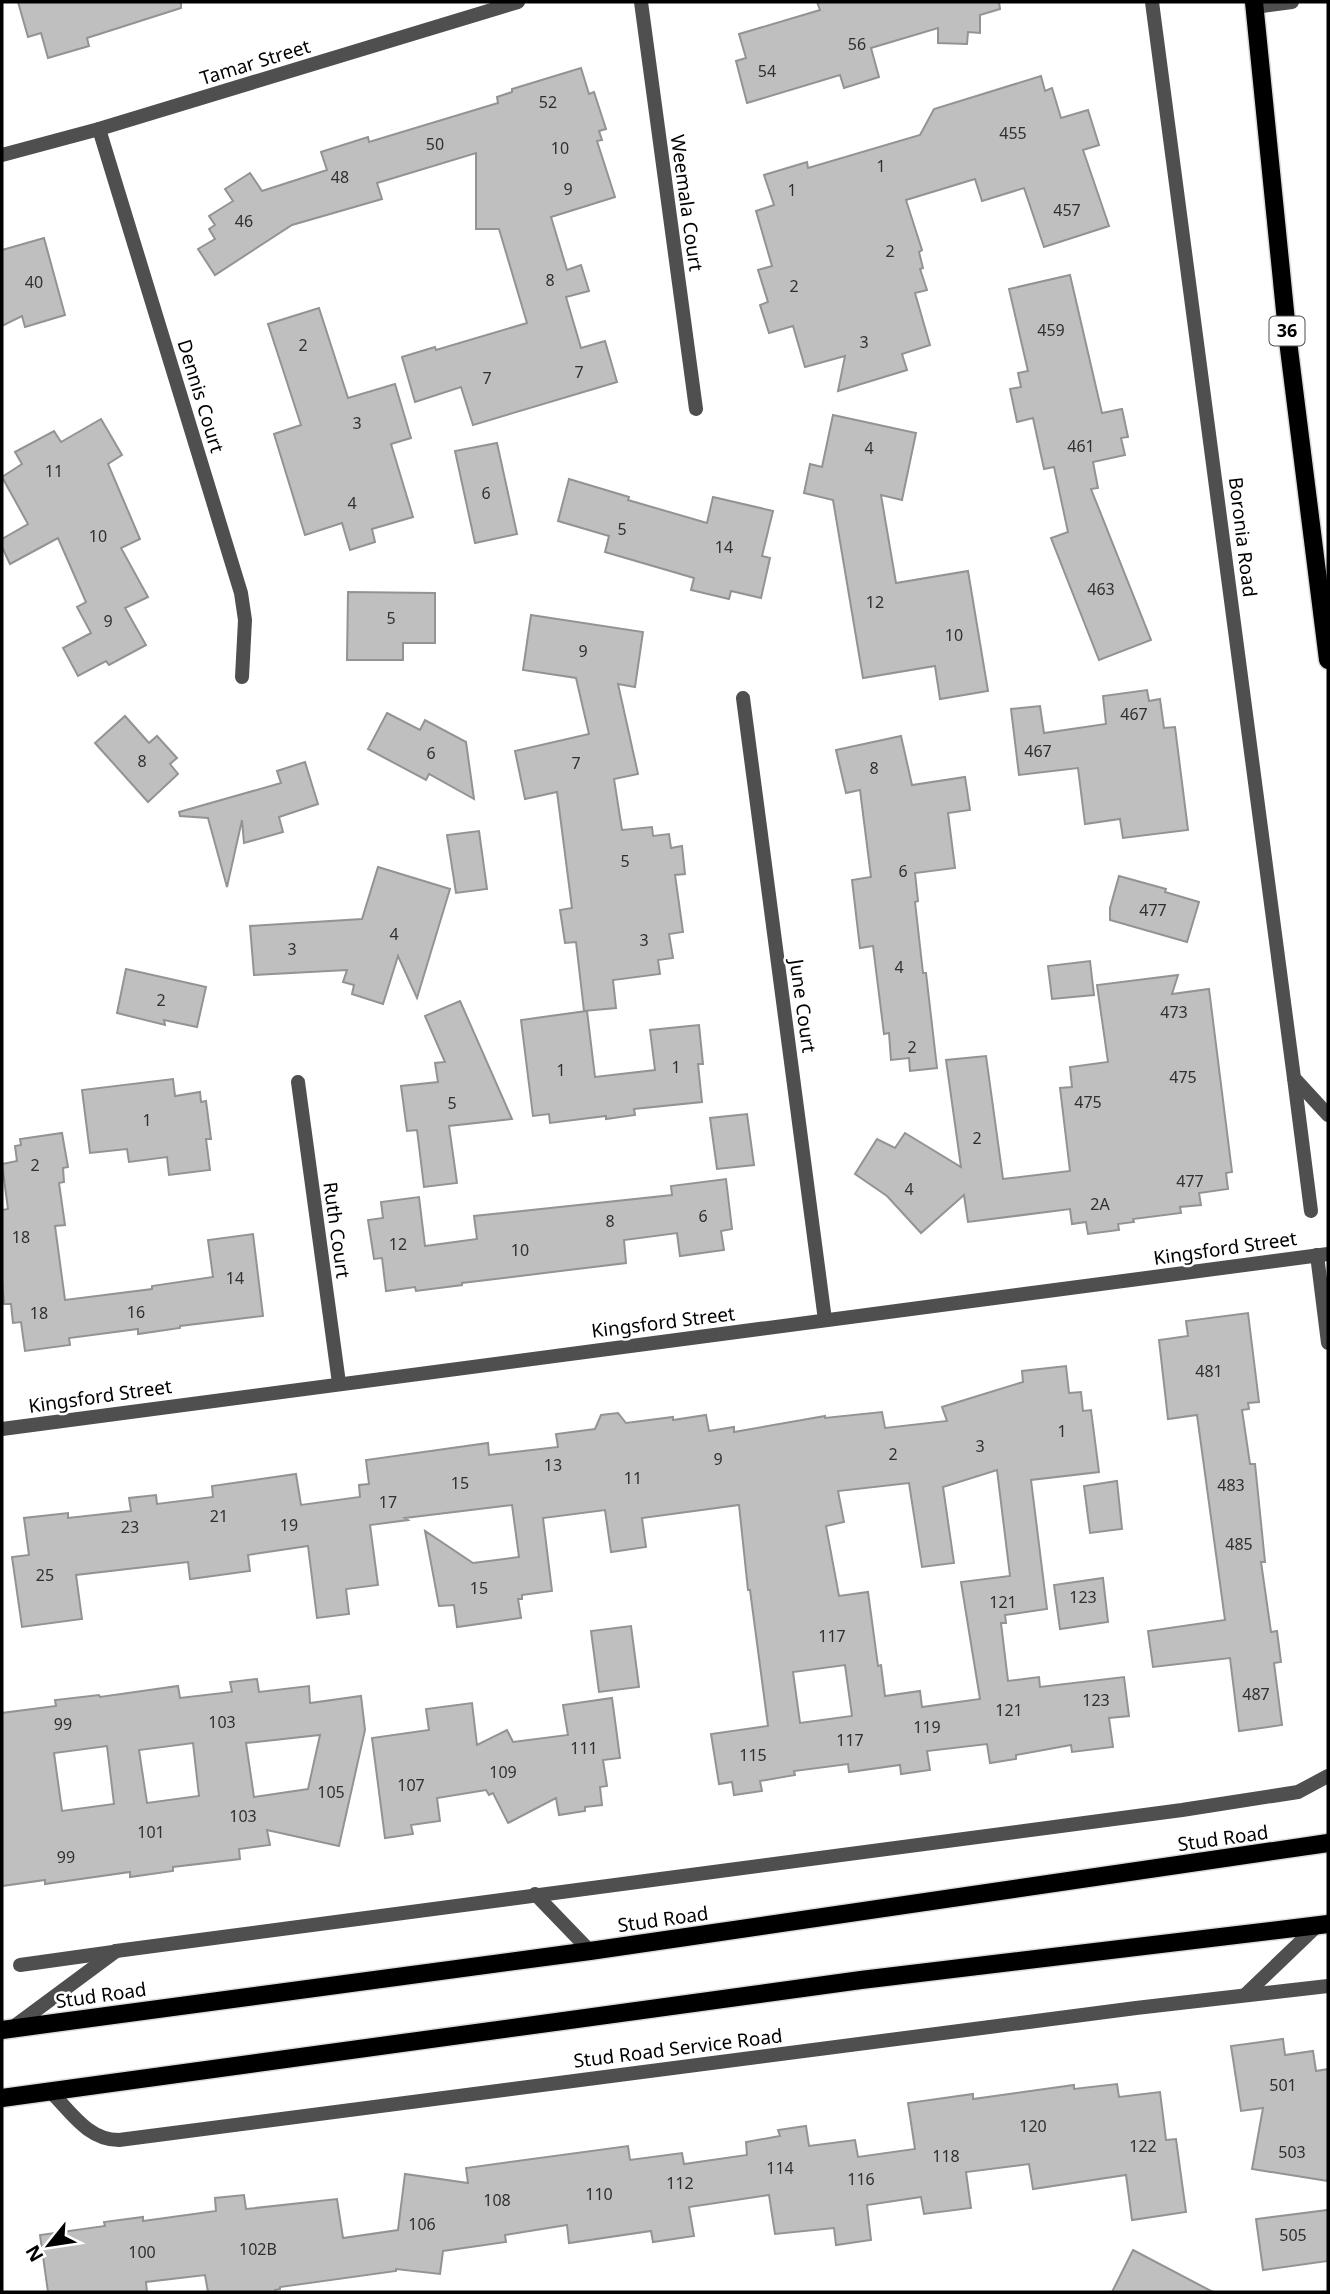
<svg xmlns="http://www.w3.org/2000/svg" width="1330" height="2294" font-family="'Noto Sans',sans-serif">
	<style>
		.building { fill: #bfbfbf; stroke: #939393; stroke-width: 2; fill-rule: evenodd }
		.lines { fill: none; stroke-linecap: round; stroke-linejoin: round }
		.primary-casing { stroke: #dbdbdb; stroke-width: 21 }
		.service { stroke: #4f4f4f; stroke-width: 14 }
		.minor { stroke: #4f4f4f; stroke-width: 14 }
		.primary { stroke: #000; stroke-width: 18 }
		.labels { text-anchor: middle; stroke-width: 5; stroke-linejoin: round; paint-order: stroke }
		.number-label { font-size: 16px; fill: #303030 }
		.shield { fill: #fff; stroke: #4c4c4c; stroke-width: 2 }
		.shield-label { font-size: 18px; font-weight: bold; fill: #000 }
		.street-label { font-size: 19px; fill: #000; stroke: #fff }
	</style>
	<rect width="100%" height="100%" fill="#fff"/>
	<!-- building -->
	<g class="building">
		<path d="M18 2H181V8L87 38 89 46 48 58 41 33 28 37Z"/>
		<path d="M817 2H999L1000 9 980 15V33L968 32 967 44 938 43V28L871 48 879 77 844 88 840 75 747 103 736 61 746 58 739 34 820 10Z"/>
		<path d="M581 68 589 94 594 92 606 129 599 131 602 140 597 141 615 197 551 217 567 270 581 265 589 291 566 297 581 348 605 341 617 382 473 425 461 387 415 402 402 357 435 347 436 350 527 323 499 229H476V153L377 183 382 199 292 225 215 275 198 249 215 239 209 229 215 225 209 216 233 201 225 189 250 173 262 191 327 170 321 152 368 137 369 142 498 103 497 97 512 92V89Z"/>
		<path d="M1041 76 1045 91 1052 88 1061 118 1088 110 1099 145 1083 150 1109 226 1044 247 1024 188 982 201 975 179 906 200 922 250 919 252 923 268 920 269 927 290 915 293 930 345 902 354 907 370 838 391 845 356 805 367 793 326 769 333 760 305 768 302 758 270 772 266 756 211 774 205 764 175 807 162 808 168 920 135 934 109Z"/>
		<path d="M44 238 65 315 25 327 22 316 2 326V250Z"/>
		<path d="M1070 275 1102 413 1122 409 1128 437 1121 438 1125 455 1093 462 1098 488 1091 489 1151 640 1099 660 1051 538 1068 532 1054 467 1044 469 1033 418 1017 422 1010 389 1021 387 1018 373 1028 371 1009 289Z"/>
		<path d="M319 308 348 398 395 384 411 438 391 444 413 517 372 529 375 542 350 550 342 523 305 535 274 434 301 425 268 324Z"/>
		<path d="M833 415 916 433 902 500 881 495 896 583 968 571 988 691 940 699 935 666 863 678 833 500 804 493 810 464 822 467Z"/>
		<path d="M101 419 122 455 108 464 140 539 121 548 148 597 125 608 146 645 109 665 106 661 78 676 63 648 91 633 77 607 86 602 58 538 10 564 2 547V539L28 524 2 477 22 464 15 452 54 431 61 442Z"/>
		<path d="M497 443 517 534 475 543 455 451Z"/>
		<path d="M569 479 629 497 628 500 707 523 713 497 773 511 762 556 770 558 761 598 731 591 729 599 691 590 694 578 605 552 609 536 558 521Z"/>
		<path d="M348 592 435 593V643H403V660H347Z"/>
		<path d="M531 615 643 632 635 687 618 684 638 774 614 779 622 830 652 827 653 836 669 834 671 848 682 846 685 874 675 875 683 932 669 934 673 958 658 960 660 974 613 980 616 1008 584 1011 576 942 565 943 560 910 572 908 557 792 525 799 515 751 589 734 576 678 523 670Z"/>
		<path d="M1147 690 1149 701 1160 699 1164 728 1175 727 1188 830 1123 838 1120 819 1085 824 1078 768 1019 775 1011 709 1040 706 1044 733 1106 724 1103 696Z"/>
		<path d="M387 713 420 730 425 720 466 742 474 799 429 774 426 780 368 749Z"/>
		<path d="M125 716 149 743 157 736 177 758 170 764 178 774 148 802 95 743Z"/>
		<path d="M901 736 912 785 965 777 970 810 948 813 955 868 915 873 918 901 915 902 923 973H926L937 1068 910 1071 909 1058 891 1060 889 1033 884 1034 873 946 860 948 852 880 871 877 860 790 846 793 836 750Z"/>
		<path d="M305 762 318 804 279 817 283 832 244 843 242 820 227 887 208 818 180 816 179 812 281 783 277 771Z"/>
		<path d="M479 831 487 889 456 893 447 835Z"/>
		<path d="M378 867 450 889 417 998 398 956 383 1004 352 994 354 985 343 982 347 970 254 975 250 926 362 919Z"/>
		<path d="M1119 876 1166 889 1165 892 1199 902 1187 942 1110 920V908Z"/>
		<path d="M1090 961 1094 995 1052 999 1048 966Z"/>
		<path d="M126 969 206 987 197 1027 164 1020 165 1025 117 1013Z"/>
		<path d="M1178 975 1172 994 1209 989 1232 1172 1226 1173 1228 1189 1199 1193 1201 1205 1180 1207 1181 1213 1133 1219 1134 1222 1118 1224 1119 1230 1088 1234 1086 1222 1072 1224 1070 1209 968 1222 964 1195 921 1233 887 1196 855 1174 877 1139 895 1148 905 1133 961 1167 946 1060 986 1056 1003 1179 1070 1171 1060 1088 1072 1087 1070 1067 1108 1062 1097 985Z"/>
		<path d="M460 1001 512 1119 449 1126 457 1183 424 1187 417 1130 407 1131 401 1086 438 1082 435 1063 445 1062 425 1016Z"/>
		<path d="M587 1011 595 1077 655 1070 650 1030 699 1025 703 1064H698L702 1102 634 1109 635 1115 606 1119V1116L550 1123 549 1114 533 1116 521 1020Z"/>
		<path d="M173 1079 175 1096 200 1092 201 1102 206 1101 211 1139H206L210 1170 169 1175 167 1157 129 1162 127 1149 90 1153 82 1090Z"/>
		<path d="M747 1114 754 1165 717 1169 710 1118Z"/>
		<path d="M62 1133 68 1167 63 1168 64 1182 59 1183 65 1225 55 1226 65 1300 152 1289V1286L213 1277 208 1240 253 1234 263 1316 180 1326V1328L138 1334V1329L69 1338 70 1345 25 1351 21 1322 13 1323 11 1304H4L2 1280V1210L8 1209 2 1164 17 1161 15 1146 21 1145 20 1139Z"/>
		<path d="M726 1179 732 1229 721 1231 724 1250 680 1256 677 1233 624 1240 626 1263 462 1283V1285L416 1291 415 1287 386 1291 382 1258 374 1259 368 1220 383 1218 381 1202 419 1197 425 1246 477 1239 474 1216 672 1195 671 1186Z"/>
		<path d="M1248 1313 1259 1402 1248 1403 1249 1409 1242 1410 1250 1464H1255L1265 1562H1261L1271 1632 1277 1631 1281 1662 1274 1663 1282 1725 1239 1731 1230 1658 1153 1667 1148 1631 1225 1620 1197 1415 1168 1419 1159 1340 1188 1336 1186 1321Z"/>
		<path d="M1066 1366 1069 1393 1081 1392 1083 1411 1091 1410 1099 1472 1031 1480 1047 1609 1005 1615 1006 1623H1001L1008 1681 1039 1677 1040 1687 1124 1677 1129 1716 1109 1718 1113 1747 1072 1752 1071 1745 1016 1755V1759L990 1763 987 1744 927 1751 930 1770 901 1774 900 1765 849 1772 848 1764 794 1771 795 1775 760 1781 762 1791 734 1795 732 1782 719 1784 711 1734 768 1726 750 1590H748L739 1505 642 1518 646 1547 611 1552 605 1510 543 1518 552 1591 522 1595V1599H518L521 1618 457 1627 454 1605 439 1606 425 1531 473 1563 519 1557 512 1505 405 1518 408 1520 370 1525 378 1585 346 1589 349 1614 317 1618 308 1546 248 1555 250 1571 190 1579 188 1562 76 1575 82 1619 22 1627 12 1557 29 1555 24 1518 68 1513V1518L131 1511 129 1498 156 1495 157 1504 213 1497 212 1486 296 1474 301 1505 360 1497 359 1485 369 1484 366 1460 488 1443 489 1455 558 1447 556 1434 595 1429 601 1415 618 1413 626 1423 673 1417V1420L706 1415 709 1431 734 1427V1432L825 1416V1418L882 1412 885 1428 947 1421 942 1407 1023 1382 1022 1371ZM997 1470 1010 1576 961 1582 980 1699 922 1707 920 1691 885 1696 881 1665 878 1666 868 1592 839 1596 826 1526 844 1522 838 1491 909 1483 922 1567 954 1563 943 1487ZM845 1665 852 1716 800 1723 793 1672Z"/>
		<path d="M1117 1481 1122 1529 1090 1533 1084 1486Z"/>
		<path d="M1103 1578 1108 1622 1060 1629 1054 1585Z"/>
		<path d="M631 1626 639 1687 599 1692 591 1631Z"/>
		<path d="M257 1679 259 1692 309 1686 310 1703 361 1696 365 1730 339 1846 267 1830 270 1845 239 1849 240 1859 173 1867V1871L130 1877V1872L45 1884V1880L2 1886V1713L56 1706 55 1700 99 1695 100 1697 178 1686 180 1698 232 1692 230 1682ZM320 1735 308 1789 254 1797 246 1743ZM193 1743 199 1796 147 1803 139 1750ZM107 1746 114 1804 62 1811 54 1753Z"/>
		<path d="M612 1698 620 1758 603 1760 607 1786 600 1787 602 1805 585 1807V1811L559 1815 556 1798 508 1823 493 1793 489 1795 486 1790 437 1798 440 1821 411 1825 413 1834 385 1838 372 1738 429 1730 426 1709 472 1703 477 1745 507 1730 513 1742 568 1735 563 1705Z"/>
		<path d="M1283 2039 1285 2055 1313 2051 1316 2071 1328 2069V2181L1252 2169 1263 2108 1241 2111 1231 2046Z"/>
		<path d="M1117 2084 1119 2097 1160 2092 1166 2140 1176 2139 1186 2212 1132 2220 1126 2175 1033 2189 1029 2164 966 2172 971 2208 924 2214 921 2197 867 2205 871 2240 836 2245 834 2228 775 2234 769 2195 689 2207 694 2236 653 2242 651 2231 569 2243 567 2225 505 2235 506 2242 443 2251 440 2274 396 2269V2271L280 2287V2289L275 2290V2292H208L205 2275 146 2282 147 2292H48L40 2235 105 2226 104 2222 143 2217V2221L216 2211 215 2198 244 2195 246 2209 337 2199 343 2238 398 2230 405 2174 468 2183 466 2168 628 2146 630 2160 682 2153 684 2164 747 2155 746 2142 780 2136 778 2130 806 2126 809 2146 855 2140 858 2157 915 2149 908 2103 973 2094V2099L1074 2085V2089Z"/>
		<path d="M1328 2210V2261L1263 2270 1256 2219Z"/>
		<path d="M1133 2250 1213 2292H1112Z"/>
	</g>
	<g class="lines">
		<!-- primary casing -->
		<g class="primary-casing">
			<g id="primary">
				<path d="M1254 2 1288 341 1328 660"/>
				<path d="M2 2030 590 1951 1328 1843"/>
				<path d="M2 2098 861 1980 1328 1924"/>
			</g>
		</g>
		<!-- service -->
		<g class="service">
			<path d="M1152 2 1294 1078 1328 1115"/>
			<path d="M1294 1078 1311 1211"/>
			<path d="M1317 1255 1328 1343"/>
			<path d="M116 1951 1182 1810 1298 1792 1328 1776"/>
		</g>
		<!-- minor -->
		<g class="minor">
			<path d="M641 2 696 409"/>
			<path d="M1254 7 1292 2"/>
			<path d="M99 129 241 593 245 620 242 677"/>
			<path d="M2 155 99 129 518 2"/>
			<path d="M743 698 825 1320"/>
			<path d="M298 1082 339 1383"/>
			<path d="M2 1429 1328 1254"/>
			<path d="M535 1894 590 1951"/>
			<path d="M20 1965 113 1952"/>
			<path d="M1245 1995 1317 1926"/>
			<path d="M12 2028 116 1951"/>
			<path d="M51 2092C71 2112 88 2140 119 2140L1136 2008 1328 1986"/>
		</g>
		<!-- primary -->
		<use href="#primary" class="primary"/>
	</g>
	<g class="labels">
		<!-- number labels -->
		<g class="number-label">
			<text x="857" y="50">56</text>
			<text x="767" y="77">54</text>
			<text x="548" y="108">52</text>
			<text x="1013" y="139">455</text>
			<text x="435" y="150">50</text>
			<text x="560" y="154">10</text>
			<text x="881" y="172">1</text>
			<text x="340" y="183">48</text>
			<text x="568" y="195">9</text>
			<text x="792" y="196">1</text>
			<text x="1067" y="216">457</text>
			<text x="244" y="227">46</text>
			<text x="890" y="257">2</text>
			<text x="550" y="286">8</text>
			<text x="34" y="288">40</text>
			<text x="794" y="292">2</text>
			<text x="1051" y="336">459</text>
			<text x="864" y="348">3</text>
			<text x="303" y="351">2</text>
			<text x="579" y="378">7</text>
			<text x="487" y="384">7</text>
			<text x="357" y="429">3</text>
			<text x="1081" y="452">461</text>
			<text x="869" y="454">4</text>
			<text x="54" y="477">11</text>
			<text x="486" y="499">6</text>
			<text x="352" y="509">4</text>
			<text x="622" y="535">5</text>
			<text x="98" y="542">10</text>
			<text x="724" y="553">14</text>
			<text x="1101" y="595">463</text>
			<text x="875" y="608">12</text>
			<text x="391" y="624">5</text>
			<text x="108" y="627">9</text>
			<text x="954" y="641">10</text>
			<text x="583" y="657">9</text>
			<text x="1134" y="720">467</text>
			<text x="1038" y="757">467</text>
			<text x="431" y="759">6</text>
			<text x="142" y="767">8</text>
			<text x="576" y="769">7</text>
			<text x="874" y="774">8</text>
			<text x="625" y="867">5</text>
			<text x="903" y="877">6</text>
			<text x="1153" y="916">477</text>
			<text x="394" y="940">4</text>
			<text x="644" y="946">3</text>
			<text x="292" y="955">3</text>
			<text x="899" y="973">4</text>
			<text x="161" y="1006">2</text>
			<text x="1174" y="1018">473</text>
			<text x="912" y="1053">2</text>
			<text x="676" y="1073">1</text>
			<text x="561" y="1076">1</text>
			<text x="1183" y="1083">475</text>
			<text x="1088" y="1108">475</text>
			<text x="452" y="1109">5</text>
			<text x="147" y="1126">1</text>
			<text x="977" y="1144">2</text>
			<text x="35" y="1171">2</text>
			<text x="1190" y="1187">477</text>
			<text x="909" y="1195">4</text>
			<text x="1100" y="1210">2A</text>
			<text x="703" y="1222">6</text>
			<text x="610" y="1227">8</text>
			<text x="21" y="1243">18</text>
			<text x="398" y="1250">12</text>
			<text x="520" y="1256">10</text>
			<text x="235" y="1284">14</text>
			<text x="136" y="1318">16</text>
			<text x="39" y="1319">18</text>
			<text x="1209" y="1377">481</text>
			<text x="1062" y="1437">1</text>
			<text x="980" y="1452">3</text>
			<text x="893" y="1460">2</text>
			<text x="718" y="1465">9</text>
			<text x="553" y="1471">13</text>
			<text x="633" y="1484">11</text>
			<text x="460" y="1489">15</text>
			<text x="1231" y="1491">483</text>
			<text x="388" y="1508">17</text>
			<text x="219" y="1522">21</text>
			<text x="289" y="1531">19</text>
			<text x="130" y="1533">23</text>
			<text x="1239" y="1550">485</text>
			<text x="45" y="1581">25</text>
			<text x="479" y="1594">15</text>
			<text x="1083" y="1603">123</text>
			<text x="1003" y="1608">121</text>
			<text x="832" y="1642">117</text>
			<text x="1256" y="1700">487</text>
			<text x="1096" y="1706">123</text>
			<text x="1009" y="1716">121</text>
			<text x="222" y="1728">103</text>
			<text x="63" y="1730">99</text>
			<text x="927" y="1733">119</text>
			<text x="850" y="1746">117</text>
			<text x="584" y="1754">111</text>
			<text x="753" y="1761">115</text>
			<text x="503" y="1778">109</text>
			<text x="411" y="1791">107</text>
			<text x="331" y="1798">105</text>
			<text x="243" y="1822">103</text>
			<text x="151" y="1838">101</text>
			<text x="66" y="1863">99</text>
			<text x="1283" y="2091">501</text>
			<text x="1033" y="2132">120</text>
			<text x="1143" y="2152">122</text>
			<text x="1292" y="2158">503</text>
			<text x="946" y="2162">118</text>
			<text x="780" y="2174">114</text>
			<text x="861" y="2185">116</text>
			<text x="680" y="2189">112</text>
			<text x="599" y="2200">110</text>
			<text x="497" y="2206">108</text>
			<text x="422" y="2230">106</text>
			<text x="1293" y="2241">505</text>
			<text x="258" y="2255">102B</text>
			<text x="142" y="2258">100</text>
		</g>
		<!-- shield labels -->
		<rect class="shield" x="1269.5" y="316.5" width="35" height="29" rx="5"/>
		<g class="shield-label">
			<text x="1287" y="337">36</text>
		</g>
		<!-- street labels -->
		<g class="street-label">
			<text transform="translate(255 62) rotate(-17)" y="7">Tamar Street</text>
			<text transform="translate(687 203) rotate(82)" y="7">Weemala Court</text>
			<text transform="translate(201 396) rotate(73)" y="7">Dennis Court</text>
			<text transform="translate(1243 537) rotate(83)" y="7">Boronia Road</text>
			<text transform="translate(803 1006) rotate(82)" y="7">June Court</text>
			<text transform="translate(337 1230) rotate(82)" y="7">Ruth Court</text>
			<text transform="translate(1225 1248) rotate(-8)" y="7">Kingsford Street</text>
			<text transform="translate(663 1322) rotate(-7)" y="7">Kingsford Street</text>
			<text transform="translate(100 1396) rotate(-8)" y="7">Kingsford Street</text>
			<text transform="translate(1223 1838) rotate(-8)" y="7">Stud Road</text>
			<text transform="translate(663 1919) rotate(-8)" y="7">Stud Road</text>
			<text transform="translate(101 1995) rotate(-8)" y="7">Stud Road</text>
			<text transform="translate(678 2048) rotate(-7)" y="7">Stud Road Service Road</text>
		</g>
	</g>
	<!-- border -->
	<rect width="1330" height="2294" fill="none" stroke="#000000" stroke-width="7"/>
	<!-- north arrow -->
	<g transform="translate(49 2245) rotate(240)" stroke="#ffffff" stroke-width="5" paint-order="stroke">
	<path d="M0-5L12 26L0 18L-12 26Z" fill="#000000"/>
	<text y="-10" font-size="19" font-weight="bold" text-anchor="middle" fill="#000000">N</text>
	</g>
</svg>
